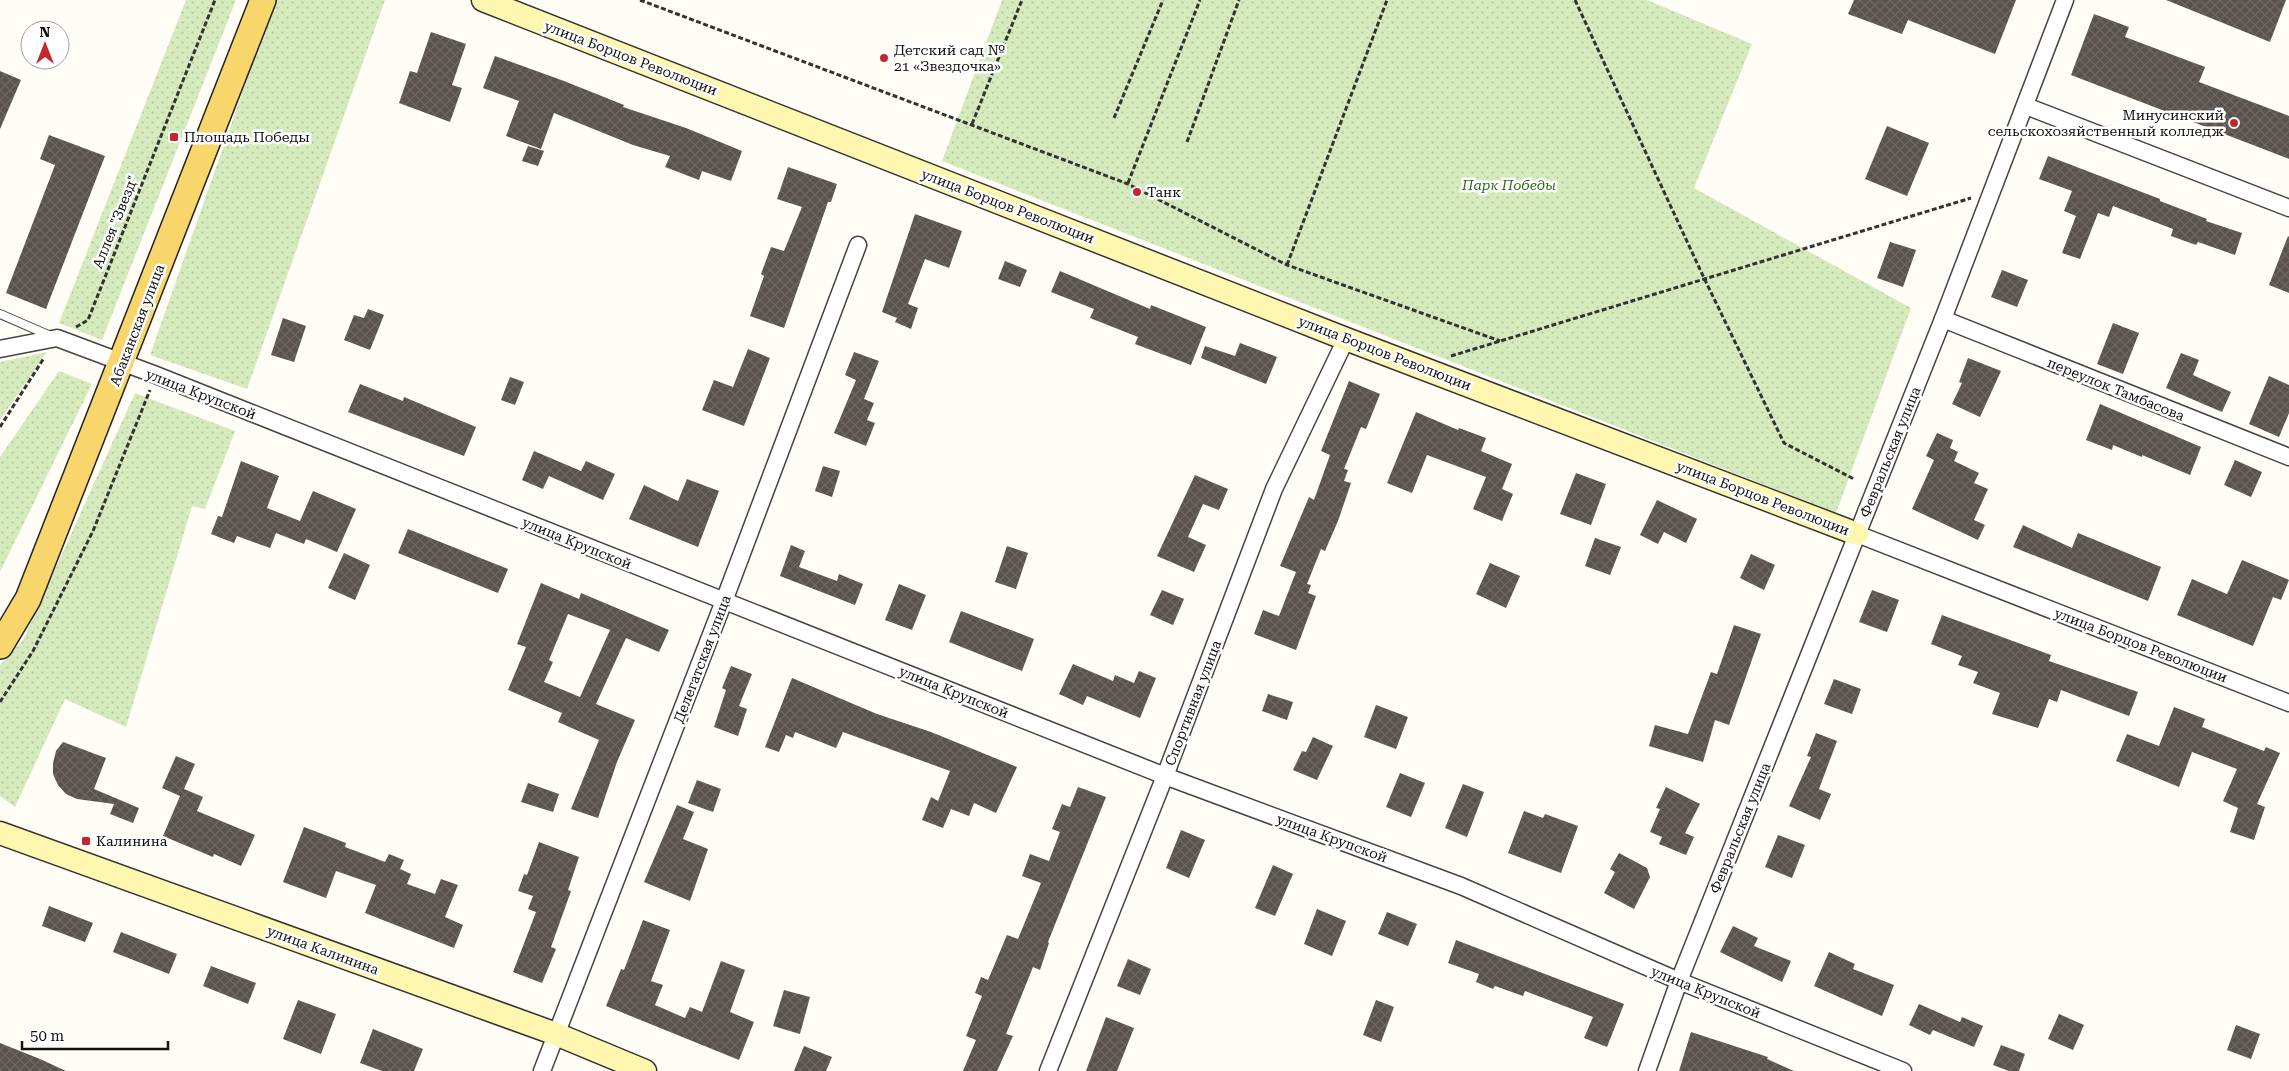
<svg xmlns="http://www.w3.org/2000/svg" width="2289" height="1071" font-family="'Roboto Serif',serif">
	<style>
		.green { fill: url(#green-dots) }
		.building { fill: url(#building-cross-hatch); fill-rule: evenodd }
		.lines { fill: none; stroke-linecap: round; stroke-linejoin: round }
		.lane-casing { stroke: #444; stroke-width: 10 }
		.street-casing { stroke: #444; stroke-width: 19 }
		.secondary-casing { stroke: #333; stroke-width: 25 }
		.primary-casing { stroke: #222; stroke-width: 28 }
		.path { stroke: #333; stroke-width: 3; stroke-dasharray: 5 2.5; stroke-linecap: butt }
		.lane { stroke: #fff; stroke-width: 8 }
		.street { stroke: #fff; stroke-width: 16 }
		.secondary { stroke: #fff6b0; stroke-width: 22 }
		.primary { stroke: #f9d66b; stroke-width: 25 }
		.poi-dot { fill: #c4262e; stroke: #fff; stroke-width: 2 }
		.labels { text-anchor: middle; stroke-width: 5; stroke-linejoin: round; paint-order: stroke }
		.poi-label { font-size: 14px; fill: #111; stroke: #fff; text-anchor: start }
		.street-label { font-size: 14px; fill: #111; stroke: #fff }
		.park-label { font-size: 14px; font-style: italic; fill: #2f6b1f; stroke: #fff }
	</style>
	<defs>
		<pattern id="green-dots" width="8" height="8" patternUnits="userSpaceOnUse" patternTransform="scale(1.25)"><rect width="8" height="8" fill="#d5ebbd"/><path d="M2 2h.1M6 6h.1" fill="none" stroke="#b6c8a1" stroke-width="1.8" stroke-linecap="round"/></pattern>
		<pattern id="building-cross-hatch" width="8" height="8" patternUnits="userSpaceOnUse" patternTransform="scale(1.25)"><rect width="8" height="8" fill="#5a524d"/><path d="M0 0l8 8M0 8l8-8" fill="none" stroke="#6d6662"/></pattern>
	</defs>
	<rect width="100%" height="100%" fill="#fffdf5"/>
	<!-- green -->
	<g class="green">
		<path d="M186 0H236L102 340 59 323Z"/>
		<path d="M275 0H385L247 389 150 355Z"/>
		<path d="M1002 0H1647L1752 44 1694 188 1911 308 1836 513 942 161Z"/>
		<path d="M47 352 0 420V362Z"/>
		<path d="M59 371 92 384 0 572V457Z"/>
		<path d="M135 393 235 431 205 509 192 506 126 727 65 699 15 807 0 796V665L23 640Z"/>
	</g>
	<!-- building -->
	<g class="building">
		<path d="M1854 0H2016L1995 54 1908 20 1902 34 1848 14Z"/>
		<path d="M2166 0H2286L2270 42Z"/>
		<path d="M2094 14 2129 27 2125 37 2205 67 2199 82 2289 116V159L2071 75Z"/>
		<path d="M431 32 466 44 452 85 462 88 450 122 399 103 410 71 417 73Z"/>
		<path d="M495 56 564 81 624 105 623 107 686 128 742 151 731 181 702 171 699 180 665 167 670 156 633 145 554 113 541 149 506 136 519 101 483 88Z"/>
		<path d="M0 71 21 80 0 129Z"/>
		<path d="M1887 126 1929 143 1907 196 1865 179Z"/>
		<path d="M49 135 105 156 46 309 6 293 55 165 40 159Z"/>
		<path d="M528 146 544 151 538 166 522 161Z"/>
		<path d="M2048 156 2160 199V201L2207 219 2206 221 2242 233 2235 255 2198 242 2196 245 2171 236 2173 229 2113 206 2109 217 2098 213 2080 259 2062 253 2076 216 2064 211 2072 191 2039 179Z"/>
		<path d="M788 167 837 184 831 202H828L784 328 750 316 764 276 761 274 771 247 784 251 802 207 777 199Z"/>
		<path d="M915 214 962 231 949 268 925 259 908 304 918 308 911 329 895 322 897 318 882 312Z"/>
		<path d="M2288 236 2289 237V293L2269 285Z"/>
		<path d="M1890 242 1916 250 1903 287 1877 278Z"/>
		<path d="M1005 261 1027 270 1020 287 998 279Z"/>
		<path d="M2002 270 2028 280 2017 307 1991 297Z"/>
		<path d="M1060 271 1150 309 1151 305 1206 327 1191 365 1135 344 1138 337 1090 318 1094 309 1051 292Z"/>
		<path d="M368 309 384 315 370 350 344 340 354 315 364 318Z"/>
		<path d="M283 318 306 326 294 362 271 355Z"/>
		<path d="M2113 323 2139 333 2123 374 2097 364Z"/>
		<path d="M1240 343 1277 357 1266 384 1201 358 1205 346 1235 356Z"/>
		<path d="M748 349 770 358 744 426 702 410 714 380 733 387Z"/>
		<path d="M854 352 879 361 864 399 874 403 867 420 875 423 866 446 834 433 856 380 845 375Z"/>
		<path d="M2181 353 2199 360 2193 375 2231 392 2222 412 2166 388Z"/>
		<path d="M1968 358 2001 371 1980 417 1952 404 1962 383 1959 382Z"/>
		<path d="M2269 376 2289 385V413L2279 437 2249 424Z"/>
		<path d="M510 377 524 382 515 405 501 400Z"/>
		<path d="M1349 381 1380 394 1366 429 1361 427 1344 469 1348 470 1344 481 1351 483 1338 521 1325 551 1321 549 1307 584 1311 585 1308 593 1316 596 1296 650 1254 634 1263 610 1279 616 1296 572 1280 566 1309 497 1314 500 1330 455 1321 451Z"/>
		<path d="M360 384 403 401 404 397 476 427 464 456 348 412Z"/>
		<path d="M2100 404 2201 447 2190 475 2142 455V457L2113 445 2112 450 2086 440Z"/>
		<path d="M1416 412 1458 430 1459 428 1486 438 1481 451 1512 464 1502 489 1513 494 1502 521 1473 509 1486 477 1427 455 1412 493 1387 483Z"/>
		<path d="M1937 433 1953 440 1950 448 1958 452 1954 461 1979 473 1974 483 1988 489 1974 520 1985 525 1978 540 1912 509 1934 460 1926 456Z"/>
		<path d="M534 451 581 471 586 461 615 474 603 500 549 476 543 489 522 480Z"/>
		<path d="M2235 460 2262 472 2251 497 2224 485Z"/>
		<path d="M241 461 279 476 267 508 300 521 313 491 356 509 337 552 306 539 304 544 276 533 270 548 237 536 234 543 211 534 218 516 222 517Z"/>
		<path d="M823 466 840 471 832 497 815 491Z"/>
		<path d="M1576 473 1606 484 1591 525 1560 514Z"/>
		<path d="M1195 475 1228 489 1219 510 1203 504 1188 537 1206 545 1194 572 1157 556Z"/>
		<path d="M687 479 719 491 698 547 629 519 644 485 678 501Z"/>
		<path d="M1657 500 1697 519 1686 543 1664 532 1658 544 1640 535Z"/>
		<path d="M2023 525 2072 548 2078 533 2161 567 2148 601 2013 547Z"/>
		<path d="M408 529 508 569 498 593 398 553Z"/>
		<path d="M1595 538 1621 547 1610 575 1585 566Z"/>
		<path d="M791 545 805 551 799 567 837 581 839 574 863 584 855 605 780 576Z"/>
		<path d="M1007 546 1028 553 1016 589 995 582Z"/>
		<path d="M344 553 370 565 355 600 328 588Z"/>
		<path d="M1751 554 1775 565 1764 590 1740 578Z"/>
		<path d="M2242 560 2289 580 2281 600 2273 597 2253 646 2177 615 2192 579 2227 594Z"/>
		<path d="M1490 563 1520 576 1506 608 1476 594Z"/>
		<path d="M541 583 579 599 581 593 669 630 659 652 626 638 596 704 635 720 617 762 598 818 571 809 599 740 558 722 562 713 508 690 526 647 517 644ZM568 614 610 630 580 697 544 682 553 662 549 660Z"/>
		<path d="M899 584 926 595 912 630 885 620Z"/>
		<path d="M1162 590 1184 599 1173 625 1150 615Z"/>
		<path d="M1872 590 1899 600 1887 632 1859 622Z"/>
		<path d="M961 611 1034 639 1022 671 949 642Z"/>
		<path d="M1942 615 2051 655 2049 661 2138 692 2129 716 2061 690 2057 702 2049 699 2038 728 1992 714 2000 693 1973 683 1978 672 1958 665 1962 656 1931 644Z"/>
		<path d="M1734 625 1761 634 1729 725 1715 720 1703 762 1649 746 1655 725 1688 734 1711 672 1717 674Z"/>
		<path d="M1073 664 1113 681 1115 675 1134 683 1139 671 1156 678 1140 718 1087 696 1083 705 1059 694Z"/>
		<path d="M731 666 752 674 739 706 747 709 738 736 714 727 726 690 722 688Z"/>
		<path d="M792 678 877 714 931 732 1017 767 996 813 974 803 969 816 951 809 943 828 922 820 931 797 938 801 950 771 843 732 836 748 795 732 793 738 786 735 779 752 765 747Z"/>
		<path d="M1834 679 1861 689 1852 714 1824 704Z"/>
		<path d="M1268 694 1293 702 1287 720 1262 711Z"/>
		<path d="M1376 705 1408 717 1396 749 1364 737Z"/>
		<path d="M2174 707 2205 719 2202 727 2264 751 2266 747 2280 753 2257 804 2265 807 2254 840 2230 832 2238 808 2223 801 2237 769 2192 752 2179 787 2116 761 2127 734 2159 746Z"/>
		<path d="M1816 733 1837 741 1819 789 1831 794 1820 820 1789 806 1811 757 1807 756Z"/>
		<path d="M1313 737 1333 746 1317 780 1293 770 1302 751 1306 752Z"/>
		<path d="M63 742 106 758 94 789 139 808 133 823 110 814 114 804 77 799 66 794 58 785 53 774V763L56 751Z"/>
		<path d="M176 756 195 764 184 789 203 797 197 811 255 835 241 866 214 854 213 857 163 836 180 796 162 788Z"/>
		<path d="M1400 773 1425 783 1411 817 1386 807Z"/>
		<path d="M697 780 721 789 713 812 688 803Z"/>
		<path d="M528 783 559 794 553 812 521 802Z"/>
		<path d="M1463 784 1484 792 1467 837 1445 828Z"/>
		<path d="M1078 787 1106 797 1048 942 1049 943 1040 970 1033 967 1006 1034 1013 1036 997 1071H963L976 1040 966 1036 982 996 975 993 981 977 988 980 1007 935 1018 939 1041 883 1022 876 1030 854 1049 861 1060 832 1052 829 1062 804 1070 807Z"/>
		<path d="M1666 787 1700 804 1685 833 1694 837 1686 855 1659 844 1662 837 1650 832 1660 809 1656 808Z"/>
		<path d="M677 805 694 812 683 839 708 849 690 901 644 882Z"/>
		<path d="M1524 811 1543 818 1545 814 1578 826 1561 873 1508 853Z"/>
		<path d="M304 827 346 843 345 847 385 862 389 854 404 860 400 869 411 874 407 884 435 894 441 879 458 885 445 917 463 925 454 948 365 913 376 885 336 871 326 898 283 882Z"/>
		<path d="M1181 830 1205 840 1189 878 1166 868Z"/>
		<path d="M1778 835 1805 845 1792 878 1765 867Z"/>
		<path d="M539 842 579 857 568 890 571 891 551 947 556 949 542 983 513 972 536 912 528 909 533 896 518 891 524 874 527 875Z"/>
		<path d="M1619 853 1647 868 1650 877 1634 909 1604 893 1615 872 1610 869Z"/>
		<path d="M1273 865 1293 874 1275 916 1255 908Z"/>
		<path d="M49 906 93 923 85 942 42 926Z"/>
		<path d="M1317 909 1346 921 1332 956 1304 944Z"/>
		<path d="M1387 912 1417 924 1408 946 1378 934Z"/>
		<path d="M643 920 670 930 651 981 663 985 655 1005 685 1018 690 1007 702 1012 721 961 745 970 730 1012 754 1022 739 1060 606 1006 621 969 624 970Z"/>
		<path d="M1733 926 1758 938 1754 946 1791 961 1782 982 1720 952Z"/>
		<path d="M121 932 177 954 169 974 113 952Z"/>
		<path d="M1456 940 1624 1004 1607 1047 1584 1038 1593 1017 1525 991 1523 996 1495 986 1493 989 1476 982 1479 974 1448 963Z"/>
		<path d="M1829 952 1855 964 1853 969 1894 985 1882 1016 1814 986Z"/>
		<path d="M1128 959 1151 969 1140 995 1117 986Z"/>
		<path d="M211 966 256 983 248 1004 203 986Z"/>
		<path d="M784 990 810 997 800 1034 773 1026Z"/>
		<path d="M298 1000 336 1014 321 1054 283 1039Z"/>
		<path d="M1376 1000 1394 1007 1381 1042 1363 1035Z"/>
		<path d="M1919 1004 1960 1022 1962 1017 1983 1026 1974 1047 1933 1030 1930 1035 1909 1025Z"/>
		<path d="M2059 1014 2084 1025 2073 1050 2048 1039Z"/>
		<path d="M1106 1017 1134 1028 1117 1071H1086Z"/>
		<path d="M2236 1025 2260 1034 2251 1059 2227 1050Z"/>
		<path d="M373 1029 423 1049 414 1071H382L360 1063Z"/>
		<path d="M1691 1032 1768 1057 1767 1059 1794 1071H1679Z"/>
		<path d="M0 1043 40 1059 66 1071H0Z"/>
		<path d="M2001 1045 2025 1054 2019 1071H2009L1993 1065Z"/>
		<path d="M804 1046 832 1057 826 1071H794Z"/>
	</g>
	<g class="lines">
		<!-- lane casing -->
		<g class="lane-casing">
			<path id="lane" d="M0 314 53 337"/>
		</g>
		<!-- street casing -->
		<g class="street-casing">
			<g id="street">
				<path d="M2026 106 2289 208"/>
				<path d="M1943 319 2289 457"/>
				<path d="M0 349 57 338 156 375 1165 776 1461 886 1679 981 1903 1071"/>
				<path d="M1857 534 2289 703"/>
				<path d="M542 1071 724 601 858 245"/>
				<path d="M1048 1071 1165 776 1274 489 1346 339"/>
				<path d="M1647 1071 1679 981 1943 319 2065 0"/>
			</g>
		</g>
		<!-- secondary casing -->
		<g class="secondary-casing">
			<g id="secondary">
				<path d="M483 0 1346 339 1857 534"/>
				<path d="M0 833 556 1034 645 1071"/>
			</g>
		</g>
		<!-- primary casing -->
		<g class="primary-casing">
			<path id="primary" d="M0 646 28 599 263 0"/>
		</g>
		<!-- path -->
		<g class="path">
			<path d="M640 0 1128 184 1287 265 1500 341"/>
			<path d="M1575 0 1704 278 1784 443 1854 479"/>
			<path d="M1114 118 1163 0"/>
			<path d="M972 124 1022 0"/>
			<path d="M1187 142 1239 0"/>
			<path d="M1128 183 1200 0"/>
			<path d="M1287 265 1387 0"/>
			<path d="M76 327 88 320 215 0"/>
			<path d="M1451 356 1971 198"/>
			<path d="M0 427 44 358"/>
			<path d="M0 702 33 651 93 531 150 390"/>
		</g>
		<!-- lane -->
		<use href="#lane" class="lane"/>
		<!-- street -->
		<use href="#street" class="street"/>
		<!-- secondary -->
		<use href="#secondary" class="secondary"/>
		<!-- primary -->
		<use href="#primary" class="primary"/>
	</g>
	<!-- markers -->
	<g class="poi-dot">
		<circle cx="884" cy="58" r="5"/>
		<circle cx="2234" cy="123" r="5"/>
		<rect x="169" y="132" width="10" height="10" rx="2.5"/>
		<circle cx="1137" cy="192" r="5"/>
		<rect x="81" y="836" width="10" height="10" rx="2.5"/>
	</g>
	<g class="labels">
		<!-- poi labels -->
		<g class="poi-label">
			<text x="894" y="55">Детский сад №<tspan x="894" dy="16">21 «Звездочка»</tspan></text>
			<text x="2224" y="120" text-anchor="end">Минусинский<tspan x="2224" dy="16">сельскохозяйственный колледж</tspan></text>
			<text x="184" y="142">Площадь Победы</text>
			<text x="1147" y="197">Танк</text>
			<text x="96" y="846">Калинина</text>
		</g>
		<!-- street labels -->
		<g class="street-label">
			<text transform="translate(631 58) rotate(21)" y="5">улица Борцов Революции</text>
			<text transform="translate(1008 206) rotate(21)" y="5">улица Борцов Революции</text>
			<text transform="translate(115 222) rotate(-68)" y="5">Аллея "Звезд"</text>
			<text transform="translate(137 325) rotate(-69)" y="5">Абаканская улица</text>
			<text transform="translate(1385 353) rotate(21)" y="5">улица Борцов Революции</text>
			<text transform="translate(2116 389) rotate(22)" y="5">переулок Тамбасова</text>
			<text transform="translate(201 394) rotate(21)" y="5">улица Крупской</text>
			<text transform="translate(1890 452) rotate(-68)" y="5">Февральская улица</text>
			<text transform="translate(1763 498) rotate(21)" y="5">улица Борцов Революции</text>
			<text transform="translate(577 543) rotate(22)" y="5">улица Крупской</text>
			<text transform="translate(2141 645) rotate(21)" y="5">улица Борцов Революции</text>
			<text transform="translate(702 659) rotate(-69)" y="5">Делегатская улица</text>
			<text transform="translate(954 692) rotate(22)" y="5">улица Крупской</text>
			<text transform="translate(1193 703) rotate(-69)" y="5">Спортивная улица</text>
			<text transform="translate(1740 828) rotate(-68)" y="5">Февральская улица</text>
			<text transform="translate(1332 838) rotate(20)" y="5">улица Крупской</text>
			<text transform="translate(323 950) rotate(20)" y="5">улица Калинина</text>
			<text transform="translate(1706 992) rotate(22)" y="5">улица Крупской</text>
		</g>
		<!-- park labels -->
		<g class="park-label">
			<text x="1509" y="190">Парк Победы</text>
		</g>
	</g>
	<!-- north arrow -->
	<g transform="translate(45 45)"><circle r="24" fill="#ffffff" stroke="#a0a0a0"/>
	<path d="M0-4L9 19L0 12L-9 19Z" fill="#c4262e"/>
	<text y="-8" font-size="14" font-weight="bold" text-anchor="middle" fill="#111111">N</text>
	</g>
	<!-- scale -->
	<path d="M22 1041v8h146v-8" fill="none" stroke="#111111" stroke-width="2.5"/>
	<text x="30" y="1041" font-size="15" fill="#111111" stroke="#ffffff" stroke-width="4" paint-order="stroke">50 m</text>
</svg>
